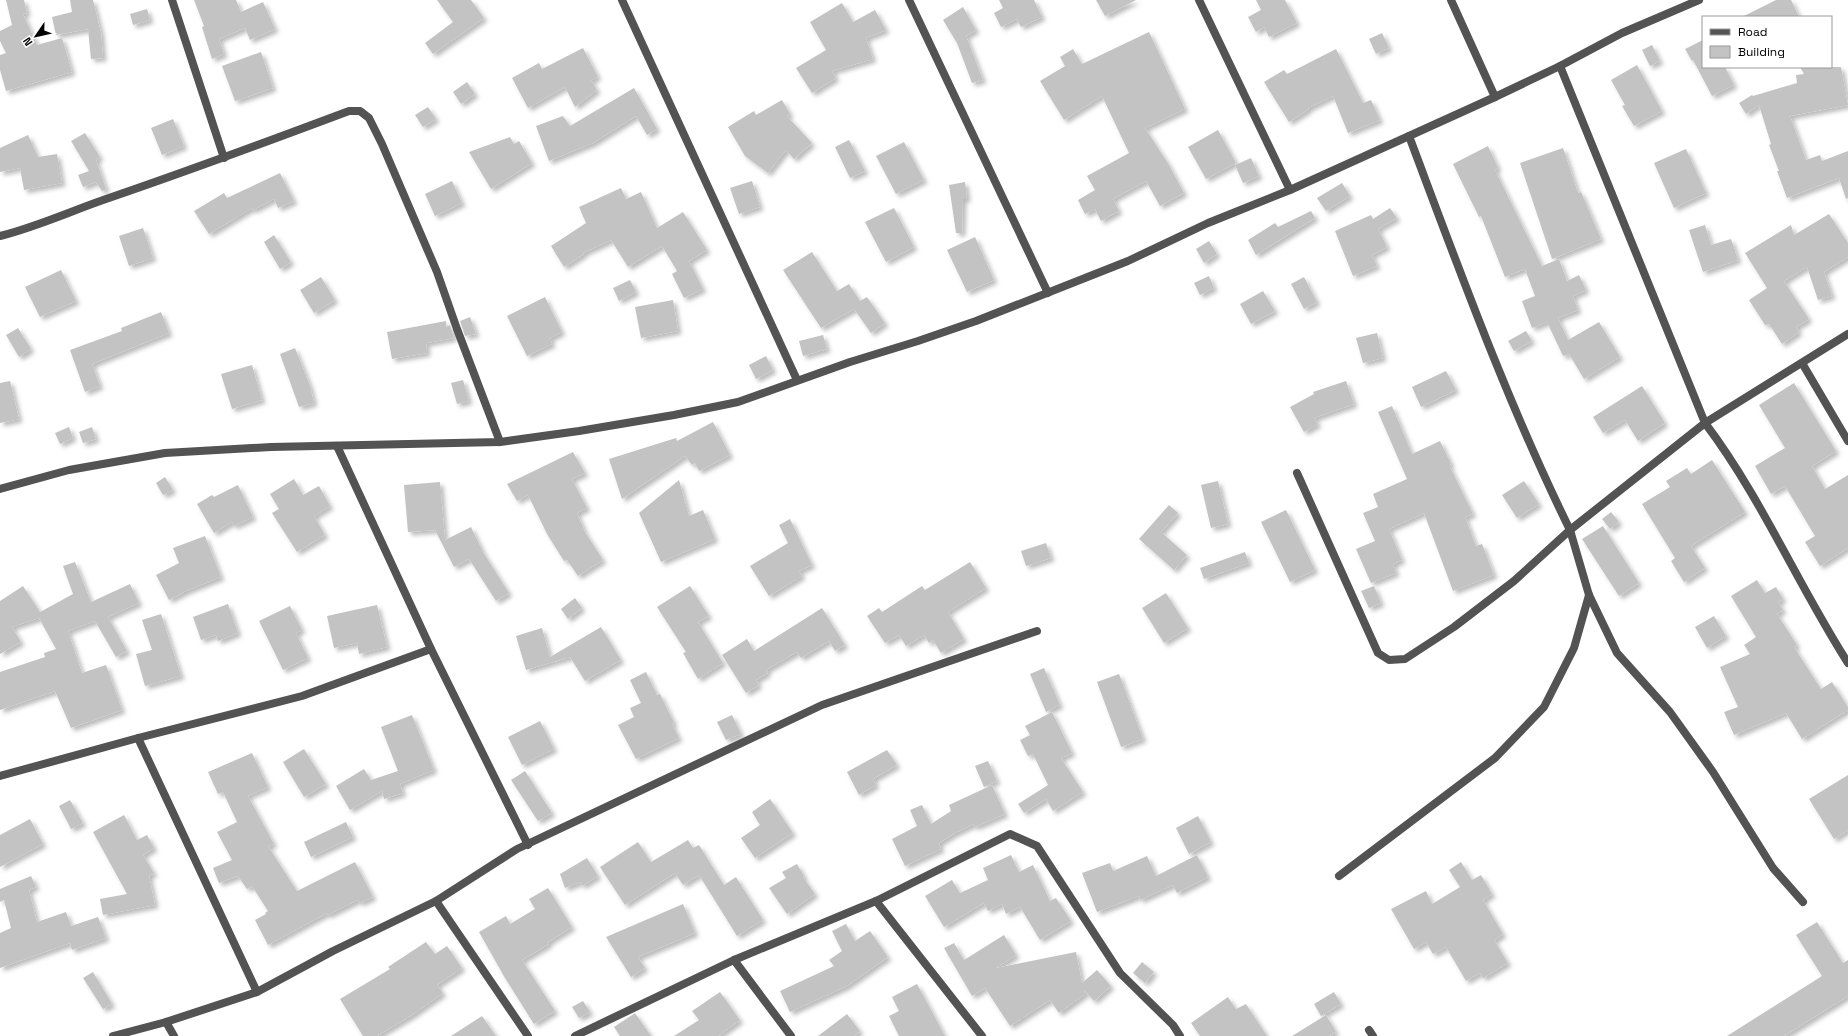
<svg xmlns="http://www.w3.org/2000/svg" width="1848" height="1036" font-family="'Space Grotesk',sans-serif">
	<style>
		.building { fill: #c3c3c3; filter: url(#shadow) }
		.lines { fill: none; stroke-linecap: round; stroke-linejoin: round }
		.service { stroke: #535353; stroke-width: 8 }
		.minor { stroke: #535353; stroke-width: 8 }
		.tertiary { stroke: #535353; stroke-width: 8 }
	</style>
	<defs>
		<filter id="shadow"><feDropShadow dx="3.5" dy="3.5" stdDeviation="2" flood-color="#0004"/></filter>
	</defs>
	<rect width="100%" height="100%" fill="#fff"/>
	<!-- building -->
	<g class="building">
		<path d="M6 0H24L27 13 23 14 37 45 62 38 72 72 6 91 0 70V55L6 53 0 41V31L12 25Z"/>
		<path d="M70 0H93L101 33 103 58 91 59 88 29 56 35 52 17 72 12Z"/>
		<path d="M194 0H236L241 12 263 2 275 29 250 40 245 28 219 39 224 54 212 59 202 27 204 26Z"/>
		<path d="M437 0H471L484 18 433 54 425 43 453 22Z"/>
		<path d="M999 0H1034L1042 17 1021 27 1017 19 1001 27 994 13 1003 8Z"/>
		<path d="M1096 0H1136L1105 16Z"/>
		<path d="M1256 0H1285L1297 23 1269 37 1264 27 1256 32 1248 17 1261 10Z"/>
		<path d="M1776 0H1791L1799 17H1742Z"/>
		<path d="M842 3 853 22 875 10 886 30 866 38 873 59 832 71 836 78 812 93 796 68 826 50 810 22Z"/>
		<path d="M963 7 976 30 966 36 983 80 972 83 957 43 943 20Z"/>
		<path d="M147 9 150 20 133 25 130 14Z"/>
		<path d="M1149 32 1185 109 1145 128 1169 165 1184 193 1160 206 1146 181 1113 199 1119 211 1101 221 1095 209 1085 214 1078 200 1095 190 1087 176 1129 153 1102 96 1064 120 1040 81 1065 66 1060 57 1073 49 1082 64Z"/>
		<path d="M1382 33 1389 48 1376 54 1369 39Z"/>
		<path d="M1703 40V67H1725L1734 85 1712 96 1693 60 1692 61 1685 49Z"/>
		<path d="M1652 45 1660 61 1650 66 1642 50Z"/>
		<path d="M583 48 598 77 591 80 597 90 575 107 565 87 528 108 512 78 539 63 542 69Z"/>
		<path d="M1336 49 1363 103 1371 100 1380 120 1348 133 1333 96 1308 108 1309 109 1289 122 1264 82 1284 70 1287 74Z"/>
		<path d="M261 52 273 88 235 101 222 66Z"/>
		<path d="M1637 65 1662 111 1634 126 1622 106 1625 105 1611 80Z"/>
		<path d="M1800 67H1841L1848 105 1790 116 1806 160 1820 155 1822 161 1848 151V198L1846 199 1839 178 1787 198 1777 171H1779L1769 145 1771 144 1759 105 1746 114 1739 103 1752 95 1753 96 1797 83 1796 75 1804 74Z"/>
		<path d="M467 82 475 94 461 104 453 92Z"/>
		<path d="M634 88 657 129 647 135 636 116 593 143 549 161 536 126 563 116 570 126Z"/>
		<path d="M782 100 790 114 787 116 812 143 794 159 786 150 768 173 745 156 728 127 754 111 756 115Z"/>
		<path d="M428 107 436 119 423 127 415 115Z"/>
		<path d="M173 119 184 146 162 155 151 128Z"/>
		<path d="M1218 130 1236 163 1206 179 1188 147Z"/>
		<path d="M85 133 100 157 96 160 106 189 102 191 96 182 83 187 78 175 89 171 71 141Z"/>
		<path d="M28 135 38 157 57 154 62 183 24 190 20 168 0 172V148Z"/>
		<path d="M510 137 514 144 519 141 532 163 491 189 469 152Z"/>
		<path d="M849 140 865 171 850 178 835 147Z"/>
		<path d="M904 142 924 180 896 194 876 156Z"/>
		<path d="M1488 146 1498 168 1495 170 1542 266 1559 259 1567 281 1579 275 1586 290 1573 296 1578 310 1558 318 1568 340 1599 322 1620 357 1584 379 1569 354 1563 356 1547 322 1532 328 1522 301 1535 296 1525 269 1505 277 1481 216 1479 217 1453 164Z"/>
		<path d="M1563 148 1578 193 1581 192 1601 239 1552 259 1520 163Z"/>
		<path d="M1686 149 1706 193 1674 208 1654 163Z"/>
		<path d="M1251 158 1259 176 1243 183 1235 165Z"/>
		<path d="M280 173 294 201 278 208 274 199 253 210 252 208 209 234 194 211 224 193 227 198Z"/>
		<path d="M452 181 462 203 435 216 425 194Z"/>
		<path d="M752 181 760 207 739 214 730 188Z"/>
		<path d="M965 182 967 199H963L962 233H956L949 185Z"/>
		<path d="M1342 183 1350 196 1326 211 1317 198Z"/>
		<path d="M621 188 626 199 641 192 657 228 683 212 707 250 689 261 703 289 684 298 672 274 677 271 662 246 628 267 611 240 583 253 584 254 564 267 551 246 586 223 579 207Z"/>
		<path d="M894 208 914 247 886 262 865 222Z"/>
		<path d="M1390 208 1397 218 1378 229 1387 247 1372 255 1377 266 1353 276 1335 231 1371 215 1373 219Z"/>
		<path d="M1311 211 1315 218 1256 255 1248 240 1275 223 1278 227Z"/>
		<path d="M1829 214 1848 243V257L1824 272 1832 296 1818 300 1807 267 1784 281 1809 319 1796 327 1799 332 1782 344 1769 324 1765 325 1749 300 1767 288 1745 253 1791 225 1794 235Z"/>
		<path d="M1705 225 1711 245 1731 239 1738 260 1703 272 1689 230Z"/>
		<path d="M143 228 153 258 129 266 119 236Z"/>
		<path d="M274 235 291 262 280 269 264 242Z"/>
		<path d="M975 237 994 280 967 292 947 250Z"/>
		<path d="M1209 241 1217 254 1204 263 1196 249Z"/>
		<path d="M812 252 837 291 849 284 860 301 867 297 885 323 871 333 854 309 821 328 783 270Z"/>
		<path d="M61 270 76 301 40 317 25 287Z"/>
		<path d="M1209 276 1214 288 1200 295 1194 283Z"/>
		<path d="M321 277 335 300 314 313 300 290Z"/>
		<path d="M1304 277 1317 302 1304 309 1291 284Z"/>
		<path d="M630 280 636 292 619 301 613 288Z"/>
		<path d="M1263 291 1275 311 1251 324 1240 304Z"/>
		<path d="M545 297 562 332 550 338 552 344 527 356 507 316Z"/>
		<path d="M673 300 678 331 641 338 635 307Z"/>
		<path d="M161 312 169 333 92 364 100 386 85 392 70 350 122 331 121 328Z"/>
		<path d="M470 317 476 334 465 336 460 321Z"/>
		<path d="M446 321V327L450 325 454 338 426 343 427 353 392 359 387 332Z"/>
		<path d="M18 328 31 349 19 357 6 335Z"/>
		<path d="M1526 331 1532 341 1514 351 1508 341Z"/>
		<path d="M1377 333 1383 358 1363 363 1356 338Z"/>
		<path d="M823 335 827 349 803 356 799 341Z"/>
		<path d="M295 348 310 386 314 403 299 407 280 354Z"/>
		<path d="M766 356 773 370 756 379 749 365Z"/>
		<path d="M252 365 262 400 232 409 221 374Z"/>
		<path d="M1446 371 1456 390 1421 407 1412 387Z"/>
		<path d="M463 380 469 401 457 404 451 383Z"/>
		<path d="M10 381 19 419 0 423V383Z"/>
		<path d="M1346 381 1354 404 1314 418 1318 424 1304 432 1290 407 1314 394 1313 392Z"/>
		<path d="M1794 383 1836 451 1812 466 1825 489 1848 475V548L1820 566 1805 542 1815 536 1785 486 1771 494 1755 466 1785 448 1759 405Z"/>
		<path d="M1642 386 1665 423 1638 441 1625 420 1603 433 1593 417Z"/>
		<path d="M1392 406 1412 454 1440 441 1451 464 1449 465 1473 514 1465 517 1476 546 1482 544 1494 575 1453 591 1424 513 1389 529 1402 560 1393 564 1396 573 1371 583 1356 549 1375 541 1363 513 1378 507 1373 494 1407 479 1378 412Z"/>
		<path d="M713 422 730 455 699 471 695 463 692 465 685 456 622 499 609 459 676 438 677 441Z"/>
		<path d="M69 427 73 438 60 444 55 433Z"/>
		<path d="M92 427 96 439 83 443 79 432Z"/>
		<path d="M573 452 585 473 572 479 587 508 577 513 585 532 603 560 578 576 567 560 564 561 547 534 528 495 517 501 507 484Z"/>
		<path d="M1712 460 1745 512 1691 546 1705 568 1684 582 1671 561 1675 558 1642 504 1670 487 1666 481 1687 468 1691 474Z"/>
		<path d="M165 477 173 490 163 495 156 483Z"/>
		<path d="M294 479 303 495 319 486 330 506 314 516 325 535 297 552 272 513 279 509 270 494Z"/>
		<path d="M679 480 689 516 703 510 715 539 661 562 639 513Z"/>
		<path d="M1218 481 1228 524 1211 528 1201 485Z"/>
		<path d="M1524 481 1539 504 1517 518 1502 495Z"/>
		<path d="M440 482 445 540 471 527 483 552 509 593 496 601 469 559 454 567 435 530 408 532 404 485Z"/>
		<path d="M238 485 253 517 234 526 232 522 214 533 197 504 212 495 214 497Z"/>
		<path d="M1169 505 1178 513 1161 532 1187 555 1174 570 1139 539Z"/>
		<path d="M1286 510 1315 570 1290 582 1261 522Z"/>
		<path d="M1611 512 1619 522 1610 529 1602 519Z"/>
		<path d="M790 519 812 565 799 571 802 576 769 596 750 566 788 543 779 525Z"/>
		<path d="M1603 526 1639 583 1619 596 1582 539Z"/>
		<path d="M205 536 221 577 186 591 169 600 156 575 179 563 173 548Z"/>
		<path d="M1046 543 1051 558 1026 566 1021 551Z"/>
		<path d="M1245 552 1249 563 1204 579 1200 568Z"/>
		<path d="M75 562 91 602 130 584 139 603 108 617 127 651 116 657 95 621 68 631 82 673 106 665 122 710 71 728 55 691 0 710V672L45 657 44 653 56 649 39 618 12 627 21 642 0 654V601L23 586 40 612 73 594 63 566Z"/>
		<path d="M970 562 986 588 948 612 964 639 941 653 933 640 929 643 924 635 906 646 899 635 885 643 867 616 879 608 882 612 922 586 925 590Z"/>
		<path d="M1757 580 1765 593 1776 587 1783 599 1778 602 1783 610 1777 614 1797 645 1794 647 1821 689 1832 682 1848 707V710L1802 739 1786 713 1734 735 1724 712 1738 707 1720 667 1750 654 1744 645 1756 637 1731 596Z"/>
		<path d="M690 586 709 616 698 622 723 663 698 679 683 653 686 652 657 607Z"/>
		<path d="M1374 586 1381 603 1369 608 1361 591Z"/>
		<path d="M1166 593 1188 628 1164 643 1142 608Z"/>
		<path d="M575 598 582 608 568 619 561 609Z"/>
		<path d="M228 604 238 633 218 641 216 635 201 640 193 617Z"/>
		<path d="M377 605 387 647 359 654 357 643 334 648 327 616Z"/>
		<path d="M290 606 302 630 296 633 308 658 283 670 259 621Z"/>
		<path d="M822 608 845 645 835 651 829 641 801 658 797 652 766 670 768 673 756 680 759 685 746 693 722 655 747 639 754 651Z"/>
		<path d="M161 614 181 676 145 686 136 654 152 650 142 620Z"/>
		<path d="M1714 616 1726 636 1707 648 1695 627Z"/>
		<path d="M601 627 621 660 585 681 570 657 526 670 516 636 542 628 550 657Z"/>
		<path d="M1044 668 1060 705 1046 712 1030 674Z"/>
		<path d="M646 672 657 695 660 694 674 723 672 724 679 738 636 759 618 725 634 717 630 708 641 703 630 680Z"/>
		<path d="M1119 674 1143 739 1121 747 1097 682Z"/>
		<path d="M1052 712 1072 753 1061 758 1083 792 1053 811 1046 799 1024 813 1018 804 1048 785 1033 754 1028 756 1020 740 1030 735 1025 726Z"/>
		<path d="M412 715 434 770 400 784 403 793 384 799 382 791 350 810 336 786 364 769 371 780 398 771 381 727Z"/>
		<path d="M732 715 741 734 726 740 717 722Z"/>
		<path d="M540 721 554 749 522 765 508 737Z"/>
		<path d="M304 749 326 784 304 797 283 762Z"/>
		<path d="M887 750 897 765 873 779 876 785 859 795 847 772Z"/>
		<path d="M252 753 268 787 248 796 274 844 268 846 297 891 355 862 373 897 360 903 358 900 328 915 327 913 268 945 255 920 266 914 265 913 268 911 252 886 247 889 238 876 219 883 213 868 232 860 217 832 237 822 223 792 218 794 208 772Z"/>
		<path d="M988 761 997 781 984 787 975 766Z"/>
		<path d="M525 771 552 813 538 821 511 780Z"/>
		<path d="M1848 775V830L1834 839 1809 799Z"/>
		<path d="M992 785 1005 814 975 827 974 824 955 833 939 843 941 849 905 866 892 839 917 826 910 810 922 805 931 824 951 811 949 805Z"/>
		<path d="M770 799 793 833 755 858 741 838 760 825 752 812Z"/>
		<path d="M70 800 83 823 71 829 59 806Z"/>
		<path d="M124 815 137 840 147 835 154 848 143 855 154 873 149 876 155 905 103 915 100 899 127 894 93 832Z"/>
		<path d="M1198 816 1211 842 1189 854 1176 828Z"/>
		<path d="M30 819 43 844 0 867V835Z"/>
		<path d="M346 822 353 837 311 857 304 842Z"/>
		<path d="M688 840 693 848 699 845 724 885 736 877 763 920 737 936 699 875 683 885 675 873 625 905 600 867 638 842 651 862Z"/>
		<path d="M1011 855 1019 872 1033 865 1050 901 1056 898 1071 921 1040 940 1020 907 1006 914 1002 904 988 911 984 903 944 927 925 896 952 880 960 893 988 880 983 868Z"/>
		<path d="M1197 855 1208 877 1177 893 1173 885 1140 900 1139 896 1097 912 1082 873 1110 863 1113 871 1147 856 1156 876Z"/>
		<path d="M587 858 598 876 582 886 580 882 565 888 560 874Z"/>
		<path d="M1461 862 1472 880 1481 875 1492 894 1483 900 1503 934 1494 940 1508 963 1483 978 1480 973 1466 981 1446 947 1433 954 1426 942 1414 949 1391 909 1426 891 1432 904 1460 887 1449 870Z"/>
		<path d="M797 864 804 876 803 877 815 894 787 914 769 888 786 878 782 872Z"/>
		<path d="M31 876 36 887 29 890 37 922 66 912 71 926 98 917 106 938 72 950 70 943 0 968V933L11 928 4 900 0 902V889Z"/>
		<path d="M548 888 572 927 548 942 549 944 522 960 555 1011 534 1024 505 978 479 932 506 916 510 924 535 909 529 899Z"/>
		<path d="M683 904 695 933 638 957 645 968 631 977 606 937Z"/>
		<path d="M1817 922 1843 963 1848 960V996L1784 1036H1727L1822 976 1796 935Z"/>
		<path d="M846 924 855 941 870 931 888 957 847 986 790 1012 780 991 834 966 829 960 842 951 832 931Z"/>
		<path d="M1004 935 1016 955 996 968 1076 952 1082 983 1097 970 1111 986 1094 1001 1084 990 1085 994 1059 1013 1050 1000 1010 1026 985 988 972 996 944 948 954 943 964 960Z"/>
		<path d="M426 942 435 954 447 946 462 968 437 985 443 993 412 1015 377 1036H363L340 999 390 969 388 967Z"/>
		<path d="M1142 962 1154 972 1145 983 1133 973Z"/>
		<path d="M93 972 112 1004 103 1009 83 978Z"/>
		<path d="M917 984 945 1036H899L889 1016 899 1011 892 997Z"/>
		<path d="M720 992 740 1020 718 1036H674L699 1020 692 1011Z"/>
		<path d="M1334 992 1341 1004 1321 1016 1314 1004Z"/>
		<path d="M1228 997 1236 1009 1246 1004 1267 1036H1200L1191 1023Z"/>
		<path d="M583 1001 590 1012 579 1018 572 1007Z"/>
		<path d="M635 1013 651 1036H620L614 1027Z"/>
		<path d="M847 1014 860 1031 854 1036H818Z"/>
		<path d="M1326 1015 1336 1032 1329 1036H1292Z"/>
		<path d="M482 1016 496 1036H451Z"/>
	</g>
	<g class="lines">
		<!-- service -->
		<g class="service">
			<path d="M1570 530 1589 595 1617 653 1670 712 1713 772 1773 868 1803 902"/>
			<path d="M1339 876 1495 758 1544 707 1574 648 1589 595"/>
		</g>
		<!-- minor -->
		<g class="minor">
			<path d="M172 0 224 158"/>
			<path d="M622 0 797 380"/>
			<path d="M909 0 1048 293"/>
			<path d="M1199 0 1290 190"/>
			<path d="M1451 0 1495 97"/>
			<path d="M1560 66 1705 423C1761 497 1798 585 1848 663"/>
			<path d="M1409 136C1459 269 1507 402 1570 530"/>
			<path d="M0 236C36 227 71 211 106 199 188 171 269 141 349 111H360L369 118 382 144 437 272 457 329 500 442"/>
			<path d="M1802 363 1848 441"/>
			<path d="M337 446 431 649 528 845"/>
			<path d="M1297 473 1378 653 1389 660 1405 659 1454 627 1514 581 1570 530 1705 423 1848 334"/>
			<path d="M138 738 257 992"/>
			<path d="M0 776 138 738 302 696 431 649"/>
			<path d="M436 901 528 1036"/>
			<path d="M876 901 982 1036"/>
			<path d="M734 960 791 1036"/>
			<path d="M166 1022 174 1036"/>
			<path d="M1369 1030 1373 1036"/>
			<path d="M113 1036 166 1022 257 992 333 951 436 901 517 849 822 705 1037 631"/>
			<path d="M575 1036 734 960 876 901 1010 834 1037 846 1120 973 1173 1025 1180 1036"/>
		</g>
		<!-- tertiary -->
		<path class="tertiary" d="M0 489 69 470 165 453 271 447 500 442 579 431 674 415 738 402 850 362 918 341 976 321 1128 261 1208 223 1290 190 1495 97 1560 66 1622 33 1699 0"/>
	</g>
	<!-- legend -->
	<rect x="1702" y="16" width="130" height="52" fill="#ffffff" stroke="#999999"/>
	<rect x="1710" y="29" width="20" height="6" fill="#535353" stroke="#999999"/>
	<text x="1738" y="36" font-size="12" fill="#000000">Road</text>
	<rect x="1710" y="46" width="20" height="12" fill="#c3c3c3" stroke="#999999"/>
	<text x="1738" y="56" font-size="12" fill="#000000">Building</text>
	<!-- north arrow -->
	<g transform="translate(36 36) rotate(236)" stroke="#ffffff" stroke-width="3" paint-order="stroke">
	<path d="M0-3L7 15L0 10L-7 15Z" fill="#000000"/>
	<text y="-6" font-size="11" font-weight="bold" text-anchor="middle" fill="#000000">N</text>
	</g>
</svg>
